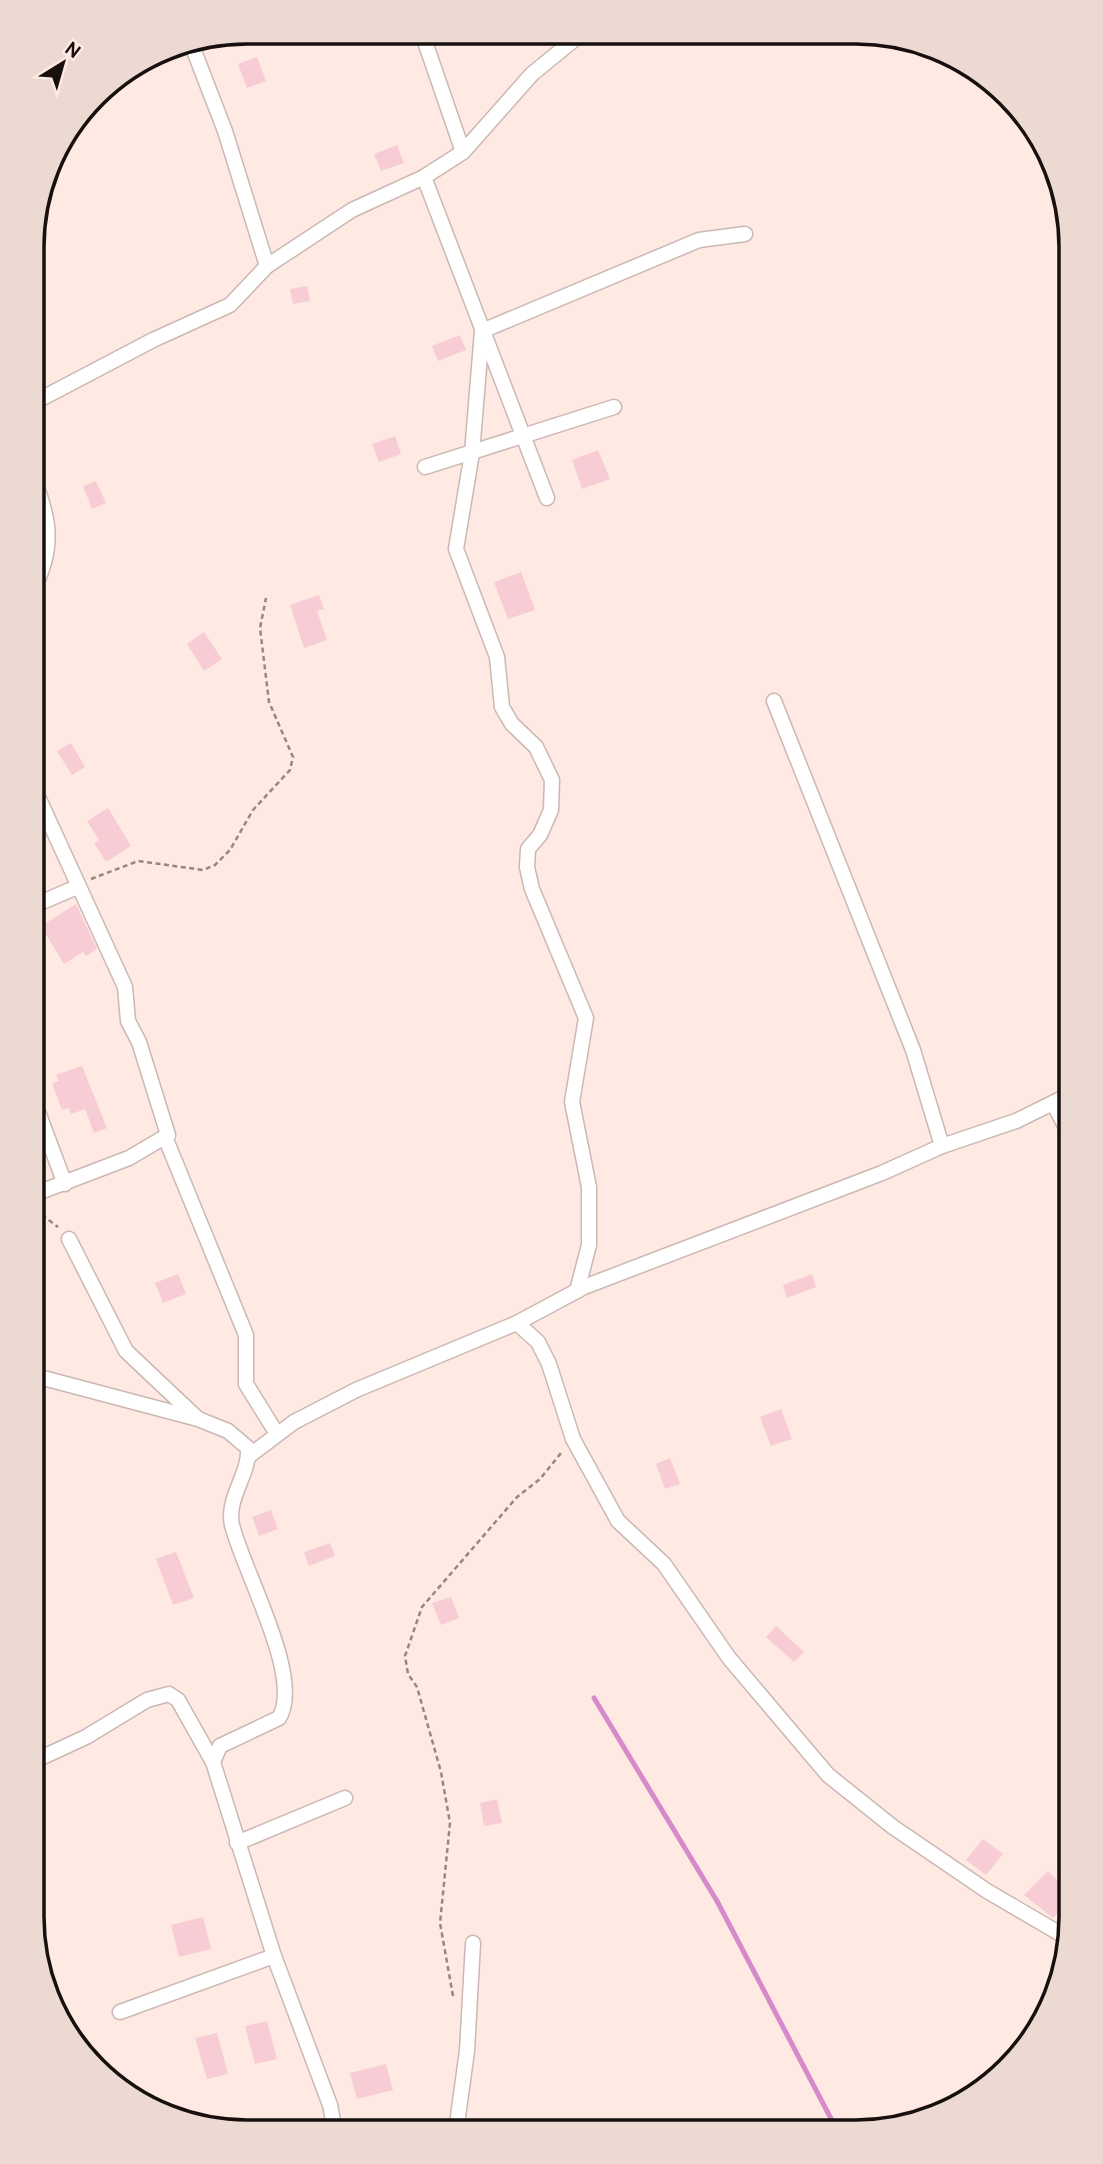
<svg xmlns="http://www.w3.org/2000/svg" width="1103" height="2164" font-family="Overpass,sans-serif">
	<style>
		.lines { fill: none; stroke-linecap: round; stroke-linejoin: round }
		.stream { stroke: #d78aca; stroke-width: 5 }
		.building { fill: #f7ccd4 }
		.street-casing { stroke: #cbb8b2; stroke-width: 17 }
		.path { stroke: #958782; stroke-width: 2.5; stroke-dasharray: 5 3.5; stroke-linecap: butt }
		.street { stroke: #fff; stroke-width: 14 }
		.rim { fill: none; stroke: #17100e; stroke-width: 3.5 }
	</style>
	<rect width="100%" height="100%" fill="#feeae3"/>
	<g class="lines">
		<!-- stream -->
		<path class="stream" d="M594 1698 717 1901 838 2132"/>
	</g>
	<!-- building -->
	<g class="building">
		<path d="M257 57 266 81 247 88 238 64Z"/>
		<path d="M397 145 404 163 381 171 374 154Z"/>
		<path d="M307 286 310 301 293 304 290 289Z"/>
		<path d="M460 335 466 350 438 361 432 346Z"/>
		<path d="M395 436 401 454 379 462 372 444Z"/>
		<path d="M598 450 610 479 582 489 572 460Z"/>
		<path d="M96 481 106 503 92 509 83 486Z"/>
		<path d="M521 572 535 610 508 619 494 582Z"/>
		<path d="M319 595 324 609 317 611 327 640 304 648 290 605Z"/>
		<path d="M204 632 222 659 204 671 187 644Z"/>
		<path d="M71 743 85 767 72 775 57 751Z"/>
		<path d="M108 808 131 846 106 862 94 843 99 840 87 821Z"/>
		<path d="M76 904 97 949 86 956 83 952 64 964 41 926Z"/>
		<path d="M82 1066 107 1128 94 1133 85 1109 71 1114 69 1108 62 1110 52 1083 59 1081 56 1075Z"/>
		<path d="M178 1274 186 1294 163 1303 155 1283Z"/>
		<path d="M812 1274 816 1287 787 1298 783 1285Z"/>
		<path d="M781 1409 792 1439 771 1446 760 1417Z"/>
		<path d="M670 1458 680 1484 665 1489 656 1464Z"/>
		<path d="M271 1510 278 1529 259 1536 252 1517Z"/>
		<path d="M330 1543 335 1556 309 1566 304 1552Z"/>
		<path d="M176 1552 194 1598 173 1605 156 1559Z"/>
		<path d="M451 1597 459 1618 441 1625 432 1603Z"/>
		<path d="M776 1626 804 1652 794 1662 766 1637Z"/>
		<path d="M497 1799 502 1823 484 1826 480 1803Z"/>
		<path d="M983 1839 1003 1854 986 1875 966 1860Z"/>
		<path d="M1048 1871 1071 1894V1900L1053 1918 1024 1895Z"/>
		<path d="M203 1917 211 1949 179 1957 171 1925Z"/>
		<path d="M267 2021 277 2059 255 2064 245 2026Z"/>
		<path d="M217 2033 228 2074 207 2079 195 2038Z"/>
		<path d="M386 2064 393 2090 357 2099 350 2073Z"/>
	</g>
	<g class="lines">
		<!-- street casing -->
		<g class="street-casing">
			<g id="street">
				<path d="M422 33 463 152"/>
				<path d="M191 43 225 131 267 266"/>
				<path d="M424 177 547 498"/>
				<path d="M33 403 153 340 230 305 267 266 352 210 424 177 463 152 532 74 581 34"/>
				<path d="M425 467 614 407"/>
				<path d="M33 590C54 550 51 520 33 478"/>
				<path d="M774 701 913 1050 942 1146"/>
				<path d="M33 906 77 887"/>
				<path d="M32 1096 65 1184"/>
				<path d="M1053 1103 1071 1137"/>
				<path d="M165 1137 246 1335V1384L277 1434"/>
				<path d="M32 1195 129 1158 168 1135 139 1042 128 1021 125 987 33 786"/>
				<path d="M69 1239 126 1351 197 1418"/>
				<path d="M577 1291 589 1245V1187L572 1102 586 1018 532 889 527 867 528 849 540 835 551 810 552 780 536 747 512 724 502 707 497 657 456 549 472 453 482 331 699 240 745 234"/>
				<path d="M517 1323 538 1342 549 1364 573 1439 618 1521 664 1564 729 1658 828 1775 893 1827 987 1891 1069 1939"/>
				<path d="M32 1375 198 1419 228 1431 248 1448C250 1474 226 1498 232 1525 243 1571 304 1678 279 1718L220 1746 213 1762 274 1956 330 2105 335 2131"/>
				<path d="M249 1456 294 1422 356 1390 517 1323 584 1287 882 1173 942 1146 1016 1121 1071 1094"/>
				<path d="M32 1762 86 1737 147 1700 169 1694 178 1700 213 1762"/>
				<path d="M237 1843 345 1798"/>
				<path d="M120 2012 274 1956"/>
				<path d="M456 2131 467 2051 473 1943"/>
			</g>
		</g>
		<!-- path -->
		<g class="path">
			<path d="M91 879 138 861 203 870 215 865 230 850 253 810 290 770 293 757 269 702 260 628 266 598"/>
			<path d="M35 1210 58 1227"/>
			<path d="M453 1996 440 1923 450 1823 441 1772 417 1687 408 1674 405 1656 422 1607 517 1497 540 1479 561 1453"/>
		</g>
		<!-- street -->
		<use href="#street" class="street"/>
	</g>
	<!-- crop -->
	<path d="M0 0H1103V2164H0ZM247 44H856A203 203 0 0 1 1059 247V1917A203 203 0 0 1 856 2120H247A203 203 0 0 1 44 1917V247A203 203 0 0 1 247 44Z" fill="#ecd9d2" fill-rule="evenodd"/>
	<path class="rim" d="M247 44H856A203 203 0 0 1 1059 247V1917A203 203 0 0 1 856 2120H247A203 203 0 0 1 44 1917V247A203 203 0 0 1 247 44Z"/>
	<!-- north arrow -->
	<g transform="translate(63 63) rotate(37)" stroke="#feeae3" stroke-width="5" paint-order="stroke">
	<path d="M0-5L12 26L0 18L-12 26Z" fill="#17100e"/>
	<text y="-10" font-size="19" font-weight="bold" text-anchor="middle" fill="#17100e">N</text>
	</g>
</svg>
